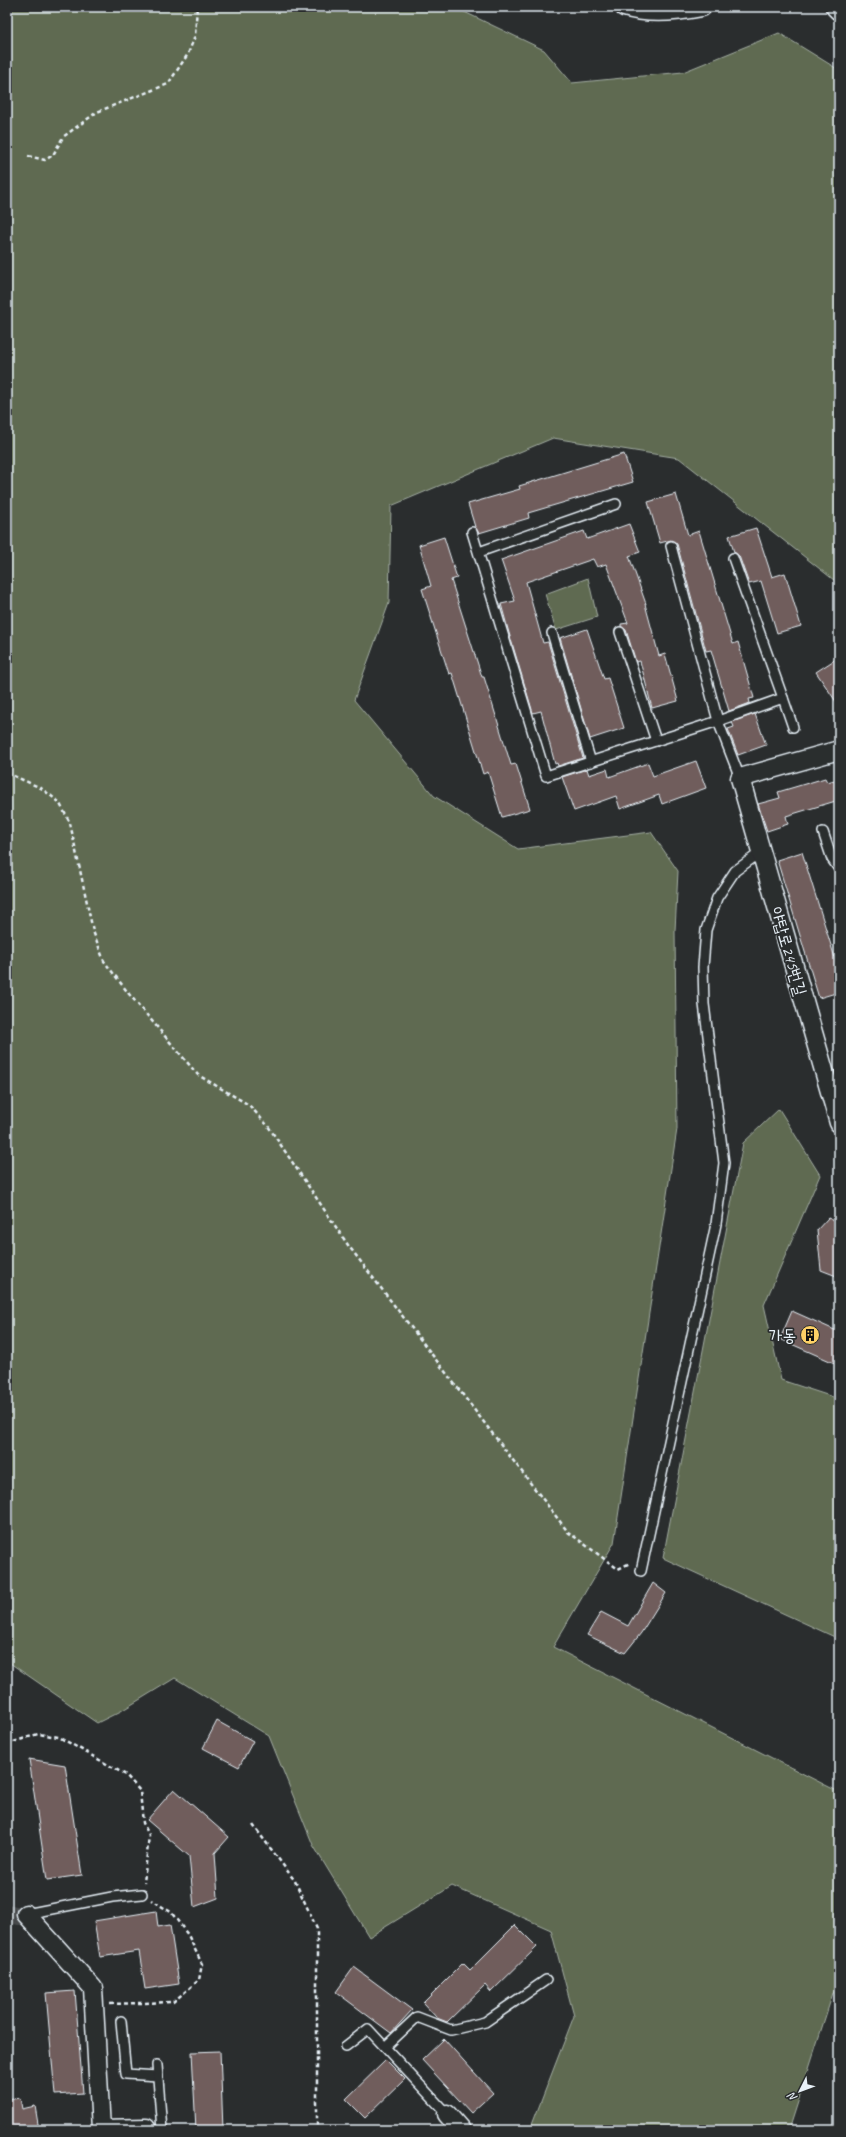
<svg xmlns="http://www.w3.org/2000/svg" width="846" height="2137" font-family="Caveat,'Poor Story',sans-serif">
	<style>
		.green { fill: #5f6a51; stroke: #a4aea4 }
		.building { fill: #705d5b; stroke: #e8f1f8 }
		.lines { fill: none; stroke-linecap: round; stroke-linejoin: round }
		.minor-tunnel { stroke: #464a4c; stroke-width: 18; stroke-dasharray: 18 9; stroke-linecap: butt }
		.service-casing { stroke: #e8f1f8; stroke-width: 12 }
		.minor-casing { stroke: #e8f1f8; stroke-width: 21 }
		.path { stroke: #e8f1f8; stroke-width: 2.5; stroke-dasharray: 4 3; stroke-linecap: butt }
		.service { stroke: #2a2d2e; stroke-width: 9 }
		.minor { stroke: #2a2d2e; stroke-width: 18 }
		.labels { text-anchor: middle; stroke-width: 3.5; stroke-linejoin: round; paint-order: stroke }
		.street-label { font-size: 17px; fill: #e8f1f8; stroke: #2a2d2e }
		.poi-label { font-size: 17px; fill: #e8f1f8; stroke: #2a2d2e; text-anchor: end }
	</style>
	<rect width="100%" height="100%" fill="#2a2d2e"/>
	<filter id="ink" filterUnits="userSpaceOnUse"><feTurbulence type="fractalNoise" baseFrequency=".025" numOctaves="2"/><feDisplacementMap in="SourceGraphic" scale="8" xChannelSelector="R" yChannelSelector="G"/><feConvolveMatrix kernelMatrix="1 2 1 2 8 2 1 2 1" color-interpolation-filters="sRGB"/></filter>
	<g filter="url(#ink)">
		<!-- green -->
		<g class="green">
			<path d="M7 7H454L544 50 572 83 683 72 779 33 839 70V584L679 458 553 438 391 506 389 603 354 700 434 796 518 849 651 832 678 871 675 931 677 1129 614 1543 553 1647 839 1792V1991L833 1993 789 2130H530L574 2016 551 1930 452 1886 369 1937 313 1845 269 1736 175 1678 121 1711 97 1723 7 1661Z"/>
			<path d="M588 578 597 617 556 630 545 594Z"/>
			<path d="M779 1109 820 1175 764 1305 781 1380 839 1399V1639L663 1558 743 1143Z"/>
		</g>
		<!-- building -->
		<g class="building">
			<path d="M624 454 633 482 528 513 529 518 479 533 475 527 468 504 520 489 519 486Z"/>
			<path d="M676 494 688 535 699 531 733 644 738 642 754 698 749 699 750 703 729 711 711 650 706 651 677 544 671 540 660 543 648 502Z"/>
			<path d="M629 524 640 552 629 556 646 604H645L659 656 665 654 678 701 652 708 640 661 636 662 626 630 621 626V624L628 623 606 564 597 567 593 559 526 582 543 643 548 642 583 758 558 766 557 763 555 764 541 711 533 713 509 633 501 604 515 601 501 560 584 531 587 539Z"/>
			<path d="M756 528 772 577 785 573 801 626 777 633 761 581 749 584 739 556 734 552 729 536Z"/>
			<path d="M444 537 457 578 451 580 482 677H484L511 765 516 764 530 809 502 817 488 772 483 774 452 673 449 674 422 589 431 586 419 545Z"/>
			<path d="M587 629 604 679 608 678 624 728 590 739 560 638Z"/>
			<path d="M839 657V706L816 672Z"/>
			<path d="M755 714 766 745 738 755 728 729 734 727 732 722Z"/>
			<path d="M696 761 706 788 662 804 659 795 620 809 616 796 574 811 562 777 587 769 589 775 607 769 609 777 648 763 653 776Z"/>
			<path d="M825 778 827 782 839 779V800L786 816 788 824 767 831 758 804 780 798 778 792Z"/>
			<path d="M802 852 839 971V992L819 998 777 860Z"/>
			<path d="M828 1218 839 1223V1277L821 1270 817 1230Z"/>
			<path d="M792 1311 839 1332V1365L780 1339Z"/>
			<path d="M653 1583 666 1593 641 1633 625 1653 587 1635 601 1612 628 1626Z"/>
			<path d="M217 1721 253 1741 239 1767 203 1748Z"/>
			<path d="M29 1759 65 1765 82 1875 47 1880Z"/>
			<path d="M174 1789 229 1837 215 1853 218 1898 194 1907 189 1856 147 1820Z"/>
			<path d="M156 1911 158 1927 170 1925 179 1984 145 1989 139 1951 100 1957 94 1921Z"/>
			<path d="M515 1925 537 1947 491 1992 485 1985 447 2022 437 2018 423 2003 463 1963 470 1970Z"/>
			<path d="M354 1967 412 2010 391 2033 336 1992Z"/>
			<path d="M75 1991 83 2093 55 2095 46 1993Z"/>
			<path d="M444 2039 493 2093 471 2113 422 2060Z"/>
			<path d="M220 2051 223 2130H196L192 2052Z"/>
			<path d="M386 2060 405 2079 365 2118 346 2099Z"/>
			<path d="M20 2098 22 2109 35 2106 39 2130H7V2100Z"/>
		</g>
		<g class="lines">
			<!-- minor-tunnel -->
			<path class="minor-tunnel" d="M7 1913 19 1916 26 1914"/>
			<!-- service casing -->
			<g class="service-casing">
				<g id="service">
					<path d="M472 532 546 776 718 721 671 546"/>
					<path d="M479 552 616 504"/>
					<path d="M733 558 783 698 718 721 740 778"/>
					<path d="M620 632 656 741"/>
					<path d="M552 633 591 762"/>
					<path d="M783 698 793 727"/>
					<path d="M823 832 832 859 839 869"/>
					<path d="M641 1571 716 1224 724 1163 704 1004 703 967 706 930 717 898 735 871 761 852"/>
					<path d="M26 1914 112 1897 142 1894"/>
					<path d="M121 2021 126 2074 158 2076"/>
					<path d="M346 2046 368 2029 447 2114"/>
					<path d="M385 2047 417 2017 451 2030 485 2022 546 1980"/>
					<path d="M157 2065 162 2130"/>
				</g>
			</g>
			<!-- minor casing -->
			<g class="minor-casing">
				<g id="minor">
					<path d="M624 7C649 15 677 12 702 7"/>
					<path d="M835 7 839 11"/>
					<path d="M839 750 740 778 839 1123"/>
					<path d="M26 1914 93 1988 101 2129 146 2128 147 2130"/>
					<path d="M447 2114 461 2130"/>
				</g>
			</g>
			<!-- path -->
			<g class="path">
				<path d="M28 156 45 160 53 155 63 137 97 112 168 84 188 54 195 36 197 7"/>
				<path d="M7 773 41 788 59 802 70 823 93 931 104 961 129 994 198 1075 249 1105 268 1126 348 1245 568 1532 618 1569 630 1563"/>
				<path d="M7 1744 38 1734 59 1737 126 1775 140 1791 143 1823 149 1835 144 1883"/>
				<path d="M253 1825 295 1881 317 1929V2130"/>
				<path d="M110 2004 173 2002 199 1980 202 1964 188 1935 171 1912 151 1900"/>
			</g>
			<!-- service -->
			<use href="#service" class="service"/>
			<!-- minor -->
			<use href="#minor" class="minor"/>
		</g>
	</g>
	<!-- icons -->
	<defs>
		<g id="building-disc" transform="scale(1)"><circle r="9.5" fill="#ffd166" stroke="#2a2d2e"/><path d="M-4-6H4V6H1V3H-1V6H-4ZM-2.5-4.3h1.7v1.8h-1.7ZM.8-4.3h1.7v1.8H.8ZM-2.5-1h1.7V.8h-1.7ZM.8-1h1.7V.8H.8Z" fill="#111"/></g>
	</defs>
	<g fill-rule="evenodd">
		<use href="#building-disc" x="810" y="1335"/>
	</g>
	<g class="labels">
		<!-- street labels -->
		<g class="street-label">
			<text transform="translate(789 951) rotate(74)" y="6">야탑로245번길</text>
		</g>
		<!-- poi labels -->
		<g class="poi-label">
			<text x="796" y="1341">가동</text>
		</g>
	</g>
	<!-- margin -->
	<rect width="846" height="2137" fill="none" stroke="#2a2d2e" stroke-width="24"/>
	<rect x="12" y="12" width="822" height="2113" fill="none" stroke="#e8f1f8" stroke-width="1.5" filter="url(#ink)"/>
	<!-- north arrow -->
	<g transform="translate(800 2091) rotate(228)" stroke="#2a2d2e" stroke-width="3" paint-order="stroke">
	<path d="M0-3L7 15L0 10L-7 15Z" fill="#e8f1f8"/>
	<text y="-6" font-size="11" font-weight="bold" text-anchor="middle" fill="#e8f1f8">N</text>
	</g>
</svg>
